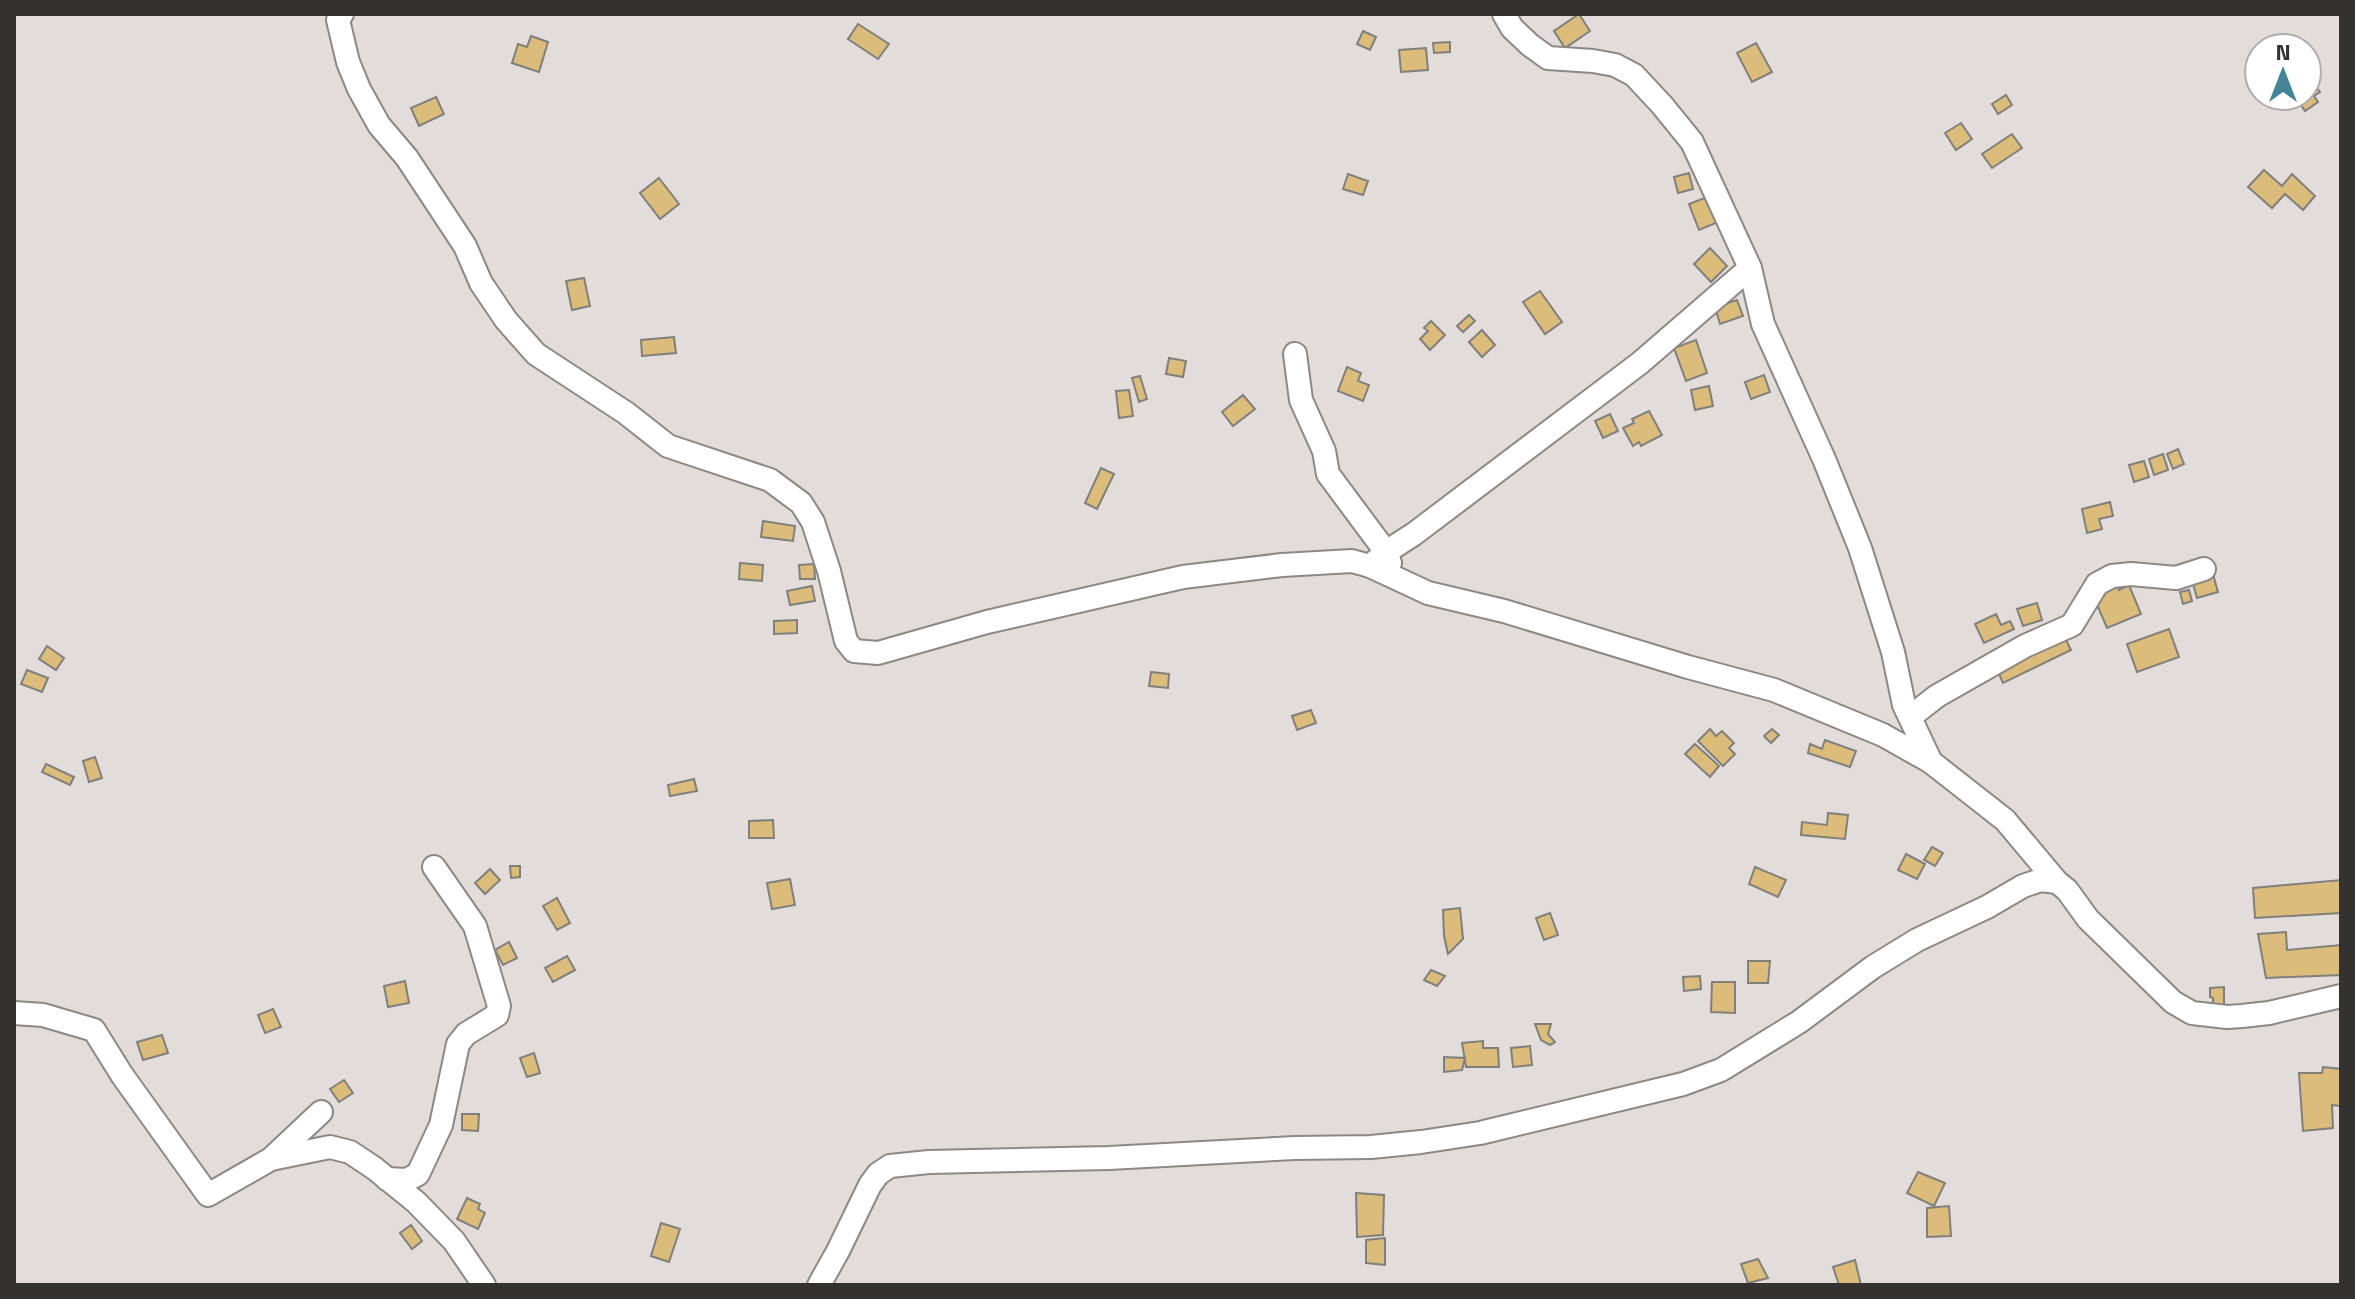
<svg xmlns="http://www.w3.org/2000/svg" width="2355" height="1299" font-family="'Titillium Web',sans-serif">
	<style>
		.building { fill: #dbbc7a; stroke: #817f7b; stroke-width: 2 }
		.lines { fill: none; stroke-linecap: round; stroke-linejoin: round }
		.street-casing { stroke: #8c8885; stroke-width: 26 }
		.street { stroke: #fff; stroke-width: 22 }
	</style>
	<rect width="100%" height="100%" fill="#e2ddda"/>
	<!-- building -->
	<g class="building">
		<path d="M1579 14 1590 31 1565 48 1554 31Z"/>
		<path d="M858 24 889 44 878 59 848 39Z"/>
		<path d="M1363 31 1376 37 1370 50 1357 44Z"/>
		<path d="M531 36 548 42 539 72 512 63 518 44 527 47Z"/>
		<path d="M1450 42V52L1434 53 1433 43Z"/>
		<path d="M1756 43 1772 72 1752 82 1737 53Z"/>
		<path d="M1426 48 1428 70 1401 72 1399 50Z"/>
		<path d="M2313 83 2320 92 2314 96 2318 102 2305 111 2295 96H2307V87Z"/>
		<path d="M2006 95 2012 105 1998 114 1992 104Z"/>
		<path d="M436 97 444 114 419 126 411 108Z"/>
		<path d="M1961 123 1972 139 1956 150 1945 133Z"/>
		<path d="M2012 134 2022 148 1992 168 1982 154Z"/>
		<path d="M2264 170 2282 186 2292 174 2315 196 2303 210 2285 194 2272 208 2248 187Z"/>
		<path d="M1689 173 1693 189 1678 193 1674 177Z"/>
		<path d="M1348 174 1368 181 1363 195 1343 189Z"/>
		<path d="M659 178 679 204 660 219 640 193Z"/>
		<path d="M1707 197 1718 222 1699 230 1689 204Z"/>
		<path d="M1710 248 1727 266 1711 282 1694 264Z"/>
		<path d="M584 278 590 306 572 310 566 281Z"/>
		<path d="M1540 291 1562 322 1545 334 1523 302Z"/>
		<path d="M1737 300 1743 316 1720 324 1715 307Z"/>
		<path d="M1469 315 1475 321 1463 332 1457 326Z"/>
		<path d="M1431 321 1445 335 1430 350 1420 339 1428 331 1424 328Z"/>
		<path d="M1482 330 1495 345 1482 357 1469 342Z"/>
		<path d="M674 337 676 353 642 356 641 340Z"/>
		<path d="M1696 340 1707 373 1686 381 1674 348Z"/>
		<path d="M1169 358 1186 361 1183 377 1166 374Z"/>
		<path d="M1347 367 1361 373 1358 381 1369 385 1363 401 1338 391Z"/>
		<path d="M1764 375 1770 392 1751 399 1745 382Z"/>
		<path d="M1140 376 1147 399 1139 402 1132 378Z"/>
		<path d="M1709 386 1713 406 1695 410 1691 390Z"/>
		<path d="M1129 390 1133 416 1119 418 1116 391Z"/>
		<path d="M1243 395 1255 409 1233 426 1222 412Z"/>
		<path d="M1649 411 1662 435 1641 446 1639 442 1633 446 1623 428 1634 423 1632 419Z"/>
		<path d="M1610 414 1618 431 1603 438 1595 421Z"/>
		<path d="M2178 449 2184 464 2173 469 2167 454Z"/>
		<path d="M2163 454 2168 470 2154 475 2149 459Z"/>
		<path d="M2144 461 2149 477 2134 482 2129 465Z"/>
		<path d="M1101 468 1114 474 1097 509 1085 503Z"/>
		<path d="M2110 502 2113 516 2099 519 2102 529 2087 533 2082 509Z"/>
		<path d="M763 521 795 526 793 541 761 537Z"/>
		<path d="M740 563 763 565 762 581 739 579Z"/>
		<path d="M814 564 815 579H800L799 565Z"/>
		<path d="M2213 574 2218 592 2197 598 2192 580Z"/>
		<path d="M2117 584 2119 590 2129 585 2141 614 2107 628 2095 600 2104 596 2102 591Z"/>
		<path d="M812 586 815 601 790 605 787 591Z"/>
		<path d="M2189 590 2192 601 2183 604 2180 592Z"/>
		<path d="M2037 603 2042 620 2023 626 2017 609Z"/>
		<path d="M1996 614 2001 625 2010 621 2014 629 1984 643 1975 624Z"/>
		<path d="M797 620V633L774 634V621Z"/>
		<path d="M2169 629 2179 657 2137 672 2127 644Z"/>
		<path d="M2065 638 2071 650 2003 683 1998 672Z"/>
		<path d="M47 646 64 658 56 670 39 659Z"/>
		<path d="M27 670 48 678 42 692 21 684Z"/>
		<path d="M1151 672 1169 674 1168 688 1149 686Z"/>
		<path d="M1311 710 1316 723 1297 730 1292 716Z"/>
		<path d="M1710 729 1716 736 1722 731 1734 743 1729 748 1735 754 1723 766 1698 741Z"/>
		<path d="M1772 729 1779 735 1771 743 1764 736Z"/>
		<path d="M1825 740 1856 751 1850 767 1808 753 1810 744 1822 749Z"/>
		<path d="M1695 744 1719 766 1710 777 1685 754Z"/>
		<path d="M95 757 102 778 89 782 83 761Z"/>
		<path d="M46 764 74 777 70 785 42 772Z"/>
		<path d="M694 779 697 791 670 796 668 785Z"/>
		<path d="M1828 813 1848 815 1845 839 1801 835 1802 822 1827 825Z"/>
		<path d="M773 820 774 838H749V821Z"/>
		<path d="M1932 847 1943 853 1935 866 1924 860Z"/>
		<path d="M1906 854 1925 864 1917 879 1898 870Z"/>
		<path d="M510 866H520V877L511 878Z"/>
		<path d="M1755 867 1786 880 1778 897 1749 884Z"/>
		<path d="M490 869 500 880 485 894 475 883Z"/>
		<path d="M790 879 795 905 772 909 767 883Z"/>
		<path d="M2341 880V913L2255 918 2253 888Z"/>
		<path d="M557 898 570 923 557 930 543 906Z"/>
		<path d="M1460 908 1463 939 1448 954 1444 936 1443 910Z"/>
		<path d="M1550 913 1558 935 1544 940 1536 918Z"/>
		<path d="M2286 932 2287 950 2341 945V975L2266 978 2258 934Z"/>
		<path d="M509 942 517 958 503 965 495 950Z"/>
		<path d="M567 956 575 970 553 982 545 968Z"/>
		<path d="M1748 961H1770L1768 983H1748Z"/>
		<path d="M1431 970 1445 976 1437 986 1424 980Z"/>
		<path d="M1700 976 1701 989 1684 991 1683 977Z"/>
		<path d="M405 981 409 1003 388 1007 384 986Z"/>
		<path d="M1712 982H1735V1013L1711 1012Z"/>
		<path d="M2224 987V1008L2213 1007V998L2210 997V988Z"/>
		<path d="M273 1009 281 1027 265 1033 258 1015Z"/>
		<path d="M1535 1024H1551L1548 1034 1555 1042 1550 1045 1541 1040Z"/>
		<path d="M162 1035 168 1053 143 1060 137 1042Z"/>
		<path d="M1483 1041V1048H1498L1499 1067H1466L1462 1043Z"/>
		<path d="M1530 1046 1532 1065 1513 1067 1511 1048Z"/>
		<path d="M534 1053 540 1073 527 1077 520 1058Z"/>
		<path d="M1444 1057 1465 1058 1462 1070 1444 1072Z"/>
		<path d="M2323 1067 2341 1069V1106L2332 1105 2333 1128 2303 1131 2299 1073H2322Z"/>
		<path d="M344 1080 353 1093 339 1102 330 1089Z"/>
		<path d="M462 1114H479L478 1131 462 1130Z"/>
		<path d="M1918 1172 1945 1183 1934 1206 1907 1193Z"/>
		<path d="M1356 1193 1384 1195 1383 1235 1357 1237Z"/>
		<path d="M467 1198 480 1204 478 1209 485 1213 478 1229 457 1219Z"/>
		<path d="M1949 1206 1951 1236 1927 1237V1208Z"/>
		<path d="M661 1223 680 1229 669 1262 651 1256Z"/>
		<path d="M411 1225 422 1241 412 1249 400 1233Z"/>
		<path d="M1385 1238V1265L1366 1263V1240Z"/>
		<path d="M1758 1259 1768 1278 1748 1283 1741 1264Z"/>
		<path d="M1855 1260 1861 1285H1839L1833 1267Z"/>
	</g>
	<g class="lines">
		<!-- street casing -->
		<g class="street-casing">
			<g id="street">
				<path d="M342 14 338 20 348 62 359 89 379 125 407 158 465 246 481 283 506 320 536 354 626 413 668 446 770 480 801 503 813 522 829 571 846 641 854 651 878 653 987 622 1183 577 1282 565 1352 561 1370 566 1428 593 1504 611 1688 667 1774 690 1883 735 1931 762 2005 820 2057 882"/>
				<path d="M1504 14 1512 28 1530 45 1548 58 1593 61 1615 65 1634 75 1662 105 1692 142 1750 268 1763 324 1824 459 1860 548 1893 652 1904 705 1931 762"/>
				<path d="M1295 354 1301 400 1324 451 1328 474 1386 552 1390 563"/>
				<path d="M1370 566 1386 552 1414 534 1640 363 1750 268"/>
				<path d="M1910 717 1937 696 2025 646 2072 625 2097 584 2112 576 2131 574 2176 578 2204 569"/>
				<path d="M14 1013 43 1015 94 1030 122 1075 208 1195 271 1159 330 1147 350 1152 374 1168 416 1202 454 1241 484 1285"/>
				<path d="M272 1158 321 1112"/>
				<path d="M387 1179 407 1180 418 1174 441 1125 458 1044 466 1034 497 1015 499 1006 475 926 434 867"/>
				<path d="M819 1285 838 1251 870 1185 878 1174 890 1166 929 1162 1109 1158 1295 1148 1371 1147 1421 1142 1480 1133 1683 1084 1721 1070 1799 1022 1873 967 1917 940 1987 907 2023 886 2041 880 2057 882 2067 890 2088 919 2173 1002 2192 1013 2227 1017 2242 1016 2269 1013 2341 996"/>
			</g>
		</g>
		<!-- street -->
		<use href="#street" class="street"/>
	</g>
	<!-- border -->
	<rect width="2355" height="1299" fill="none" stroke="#343231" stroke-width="32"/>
	<!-- north arrow -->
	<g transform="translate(2283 72)"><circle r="38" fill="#ffffff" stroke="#aeadad" stroke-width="2"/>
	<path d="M0-6L14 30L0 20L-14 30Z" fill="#438496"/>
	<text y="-12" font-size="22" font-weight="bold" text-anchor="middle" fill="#343231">N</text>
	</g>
</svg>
